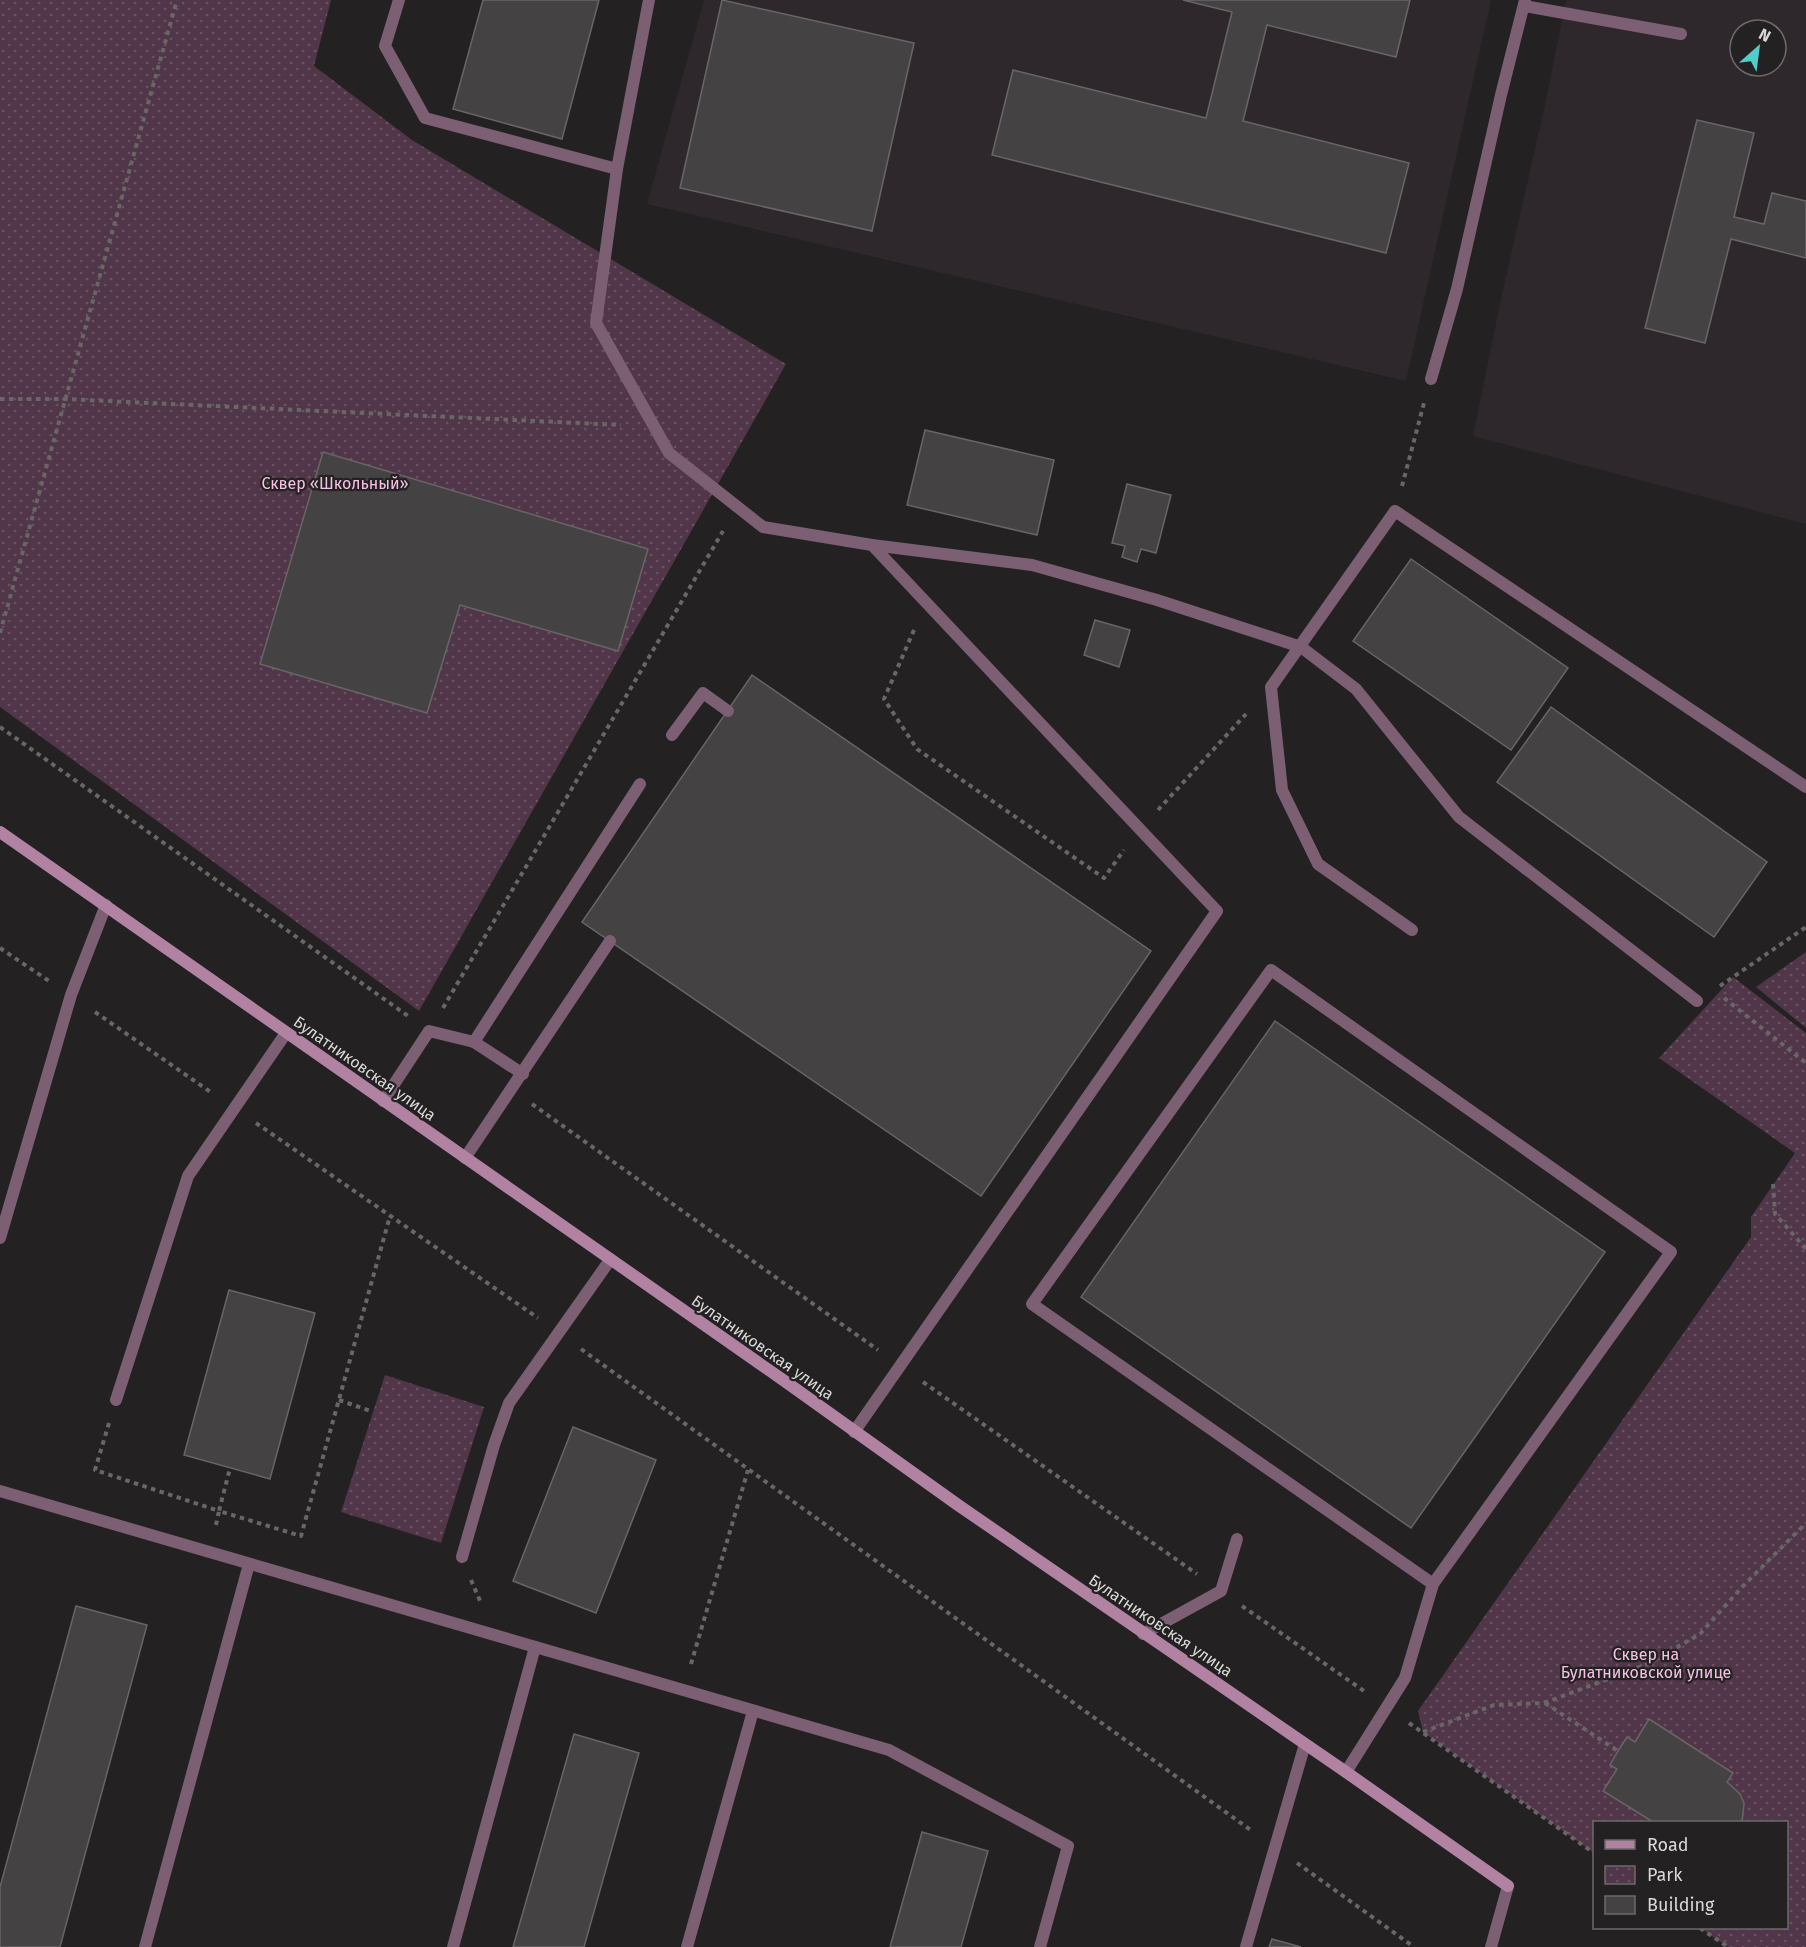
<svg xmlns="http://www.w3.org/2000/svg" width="1806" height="1947" font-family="'Fira Sans',sans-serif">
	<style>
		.built { fill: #2e282d; fill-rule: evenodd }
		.park { fill: url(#park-dots) }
		.building { fill: #454244; stroke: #686567; stroke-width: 1.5 }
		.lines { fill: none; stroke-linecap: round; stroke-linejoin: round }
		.path { stroke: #686667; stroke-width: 4; stroke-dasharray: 4.5 4.5; stroke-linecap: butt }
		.lane { stroke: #7d5f73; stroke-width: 12 }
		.secondary { stroke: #b182a2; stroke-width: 12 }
		.labels { text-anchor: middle; stroke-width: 4.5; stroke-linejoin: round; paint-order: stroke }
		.park-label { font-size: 16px; fill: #f6c0e4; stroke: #232122 }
		.street-label { font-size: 16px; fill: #d9d8d9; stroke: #232122 }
	</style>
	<defs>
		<pattern id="park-dots" width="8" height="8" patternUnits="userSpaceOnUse" patternTransform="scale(1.5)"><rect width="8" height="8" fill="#503648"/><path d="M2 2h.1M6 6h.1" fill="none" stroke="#695262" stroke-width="1.8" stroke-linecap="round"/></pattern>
	</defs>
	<rect width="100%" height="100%" fill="#232122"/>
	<!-- built -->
	<g class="built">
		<path d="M704 0H1491L1406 381 647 204Z"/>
		<path d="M1566 0H1806V524L1473 436 1501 299 1545 105ZM1740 30H1776V66H1740Z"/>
	</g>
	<!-- park -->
	<g class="park">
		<path d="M0 0H331L314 66 412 140 786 364 419 1011 0 707Z"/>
		<path d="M1806 952V1028L1756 987Z"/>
		<path d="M1733 977 1806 1033V1947H1728L1700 1928H1786V1822H1594V1853L1423 1732 1418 1711 1751 1237V1217L1795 1153 1659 1058Z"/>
		<path d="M385 1375 484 1407 441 1543 341 1512Z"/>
	</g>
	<!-- building -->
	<g class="building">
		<path d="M483 0H599L562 139 453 109Z"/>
		<path d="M722 0 914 43 872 231 680 188Z"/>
		<path d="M1183 0H1410L1396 57 1267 25 1243 121 1409 163 1386 253 992 155 1013 70 1206 118 1232 12Z"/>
		<path d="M1697 120 1754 133 1734 217 1764 224 1772 193 1806 201V258L1731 239 1705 343 1645 328Z"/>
		<path d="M925 430 1054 460 1037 535 907 505Z"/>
		<path d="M323 452 648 549 618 651 460 605 427 713 260 664Z"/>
		<path d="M1127 484 1171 495 1156 553 1141 549 1137 562 1122 557 1125 546 1112 543Z"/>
		<path d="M1411 559 1568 668 1511 750 1353 641Z"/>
		<path d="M1095 620 1130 630 1119 667 1084 655Z"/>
		<path d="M752 675 1151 951 981 1196 582 922Z"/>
		<path d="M1551 707 1767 862 1714 937 1497 782Z"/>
		<path d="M1275 1021 1605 1252 1411 1528 1081 1297Z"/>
		<path d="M229 1290 315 1313 270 1479 184 1455Z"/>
		<path d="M573 1427 656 1460 596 1613 513 1581Z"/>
		<path d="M76 1606 147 1625 60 1947H0V1887Z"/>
		<path d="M1649 1719 1733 1773 1727 1782 1740 1794 1744 1803 1742 1822H1653L1603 1791 1617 1769 1610 1765 1618 1751 1627 1737 1635 1742Z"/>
		<path d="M574 1734 639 1753 621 1816 584 1947H513Z"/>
		<path d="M922 1832 988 1851 961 1947H890Z"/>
		<path d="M1272 1939 1301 1947H1269Z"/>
	</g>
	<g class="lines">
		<!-- path -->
		<g class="path">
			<path d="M0 399H65L621 425"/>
			<path d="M1402 486 1424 403"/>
			<path d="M914 630 884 699 917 749 1104 878 1124 850"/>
			<path d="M0 633 177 0"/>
			<path d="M0 727 408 1016"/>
			<path d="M1158 810 1246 714"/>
			<path d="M0 948 49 981"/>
			<path d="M1720 986 1806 927"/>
			<path d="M1724 998 1806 1063"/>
			<path d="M443 1008 723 531"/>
			<path d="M95 1012 212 1093"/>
			<path d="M532 1104 878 1350"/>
			<path d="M256 1123 538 1318"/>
			<path d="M1773 1184 1775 1214 1806 1249"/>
			<path d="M581 1349 1252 1831"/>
			<path d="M923 1382 1197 1574"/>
			<path d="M339 1400 373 1412"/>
			<path d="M109 1423 95 1470 219 1511 230 1468"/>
			<path d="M216 1525 219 1511 301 1536 390 1216"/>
			<path d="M471 1580 481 1603"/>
			<path d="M1242 1606 1364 1691"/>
			<path d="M691 1664 748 1470"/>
			<path d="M1545 1703 1618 1751"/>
			<path d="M1409 1723 1594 1853"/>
			<path d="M1423 1732 1494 1705 1544 1703 1648 1664 1700 1634 1742 1587 1806 1523"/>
			<path d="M1297 1863 1414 1947"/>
			<path d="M1700 1928 1728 1947"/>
		</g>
		<!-- lane -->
		<g class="lane">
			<path d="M399 0 385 46 425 118 617 169"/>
			<path d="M649 0 617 169 596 323 669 453 763 527 872 545 1032 565 1157 600 1301 647 1356 689 1459 817 1697 1001"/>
			<path d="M1524 6 1681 34"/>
			<path d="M1431 379 1457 289 1501 95 1525 0"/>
			<path d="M672 735 703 693 728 711"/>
			<path d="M1412 930 1318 864 1282 790 1271 687 1395 511 1806 787"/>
			<path d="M523 1074 474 1042 640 784"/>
			<path d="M383 1101 429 1031 474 1042"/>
			<path d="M465 1158 610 941"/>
			<path d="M0 1238 71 995 106 905"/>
			<path d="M116 1400 188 1176 286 1033"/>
			<path d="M854 1432 1217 911 872 545"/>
			<path d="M0 1491 889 1750 1068 1846 1040 1947"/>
			<path d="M462 1557 494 1445 509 1403 610 1260"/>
			<path d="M1143 1634 1221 1591 1237 1539"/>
			<path d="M1346 1772 1405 1678 1433 1584 1671 1252 1271 970 1032 1304 1433 1584"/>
			<path d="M145 1947 249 1564"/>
			<path d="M453 1947 535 1647"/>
			<path d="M687 1947 753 1711"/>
			<path d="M1246 1947 1305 1744"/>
			<path d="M1491 1947 1508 1886"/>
		</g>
		<!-- secondary -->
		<path class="secondary" d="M0 832 786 1382 958 1505 1346 1772 1508 1886"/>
	</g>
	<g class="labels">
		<!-- park labels -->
		<g class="park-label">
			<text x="335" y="489">Сквер «Школьный»</text>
			<text x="1646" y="1660">Сквер на<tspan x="1646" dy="18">Булатниковской улице</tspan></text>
		</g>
		<!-- street labels -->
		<g class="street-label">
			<text transform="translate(365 1068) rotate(35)" y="6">Булатниковская улица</text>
			<text transform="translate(763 1347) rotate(35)" y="6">Булатниковская улица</text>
			<text transform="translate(1161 1625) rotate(34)" y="6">Булатниковская улица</text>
		</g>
	</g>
	<!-- legend -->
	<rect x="1593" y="1821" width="195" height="108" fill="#232122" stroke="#6c6a6b" stroke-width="1.5"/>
	<rect x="1605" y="1840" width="30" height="9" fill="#b182a2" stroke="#6c6a6b" stroke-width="1.5"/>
	<text x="1647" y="1851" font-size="18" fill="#d9d8d9">Road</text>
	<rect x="1605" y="1866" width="30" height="18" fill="url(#park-dots)" stroke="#6c6a6b" stroke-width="1.5"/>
	<text x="1647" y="1881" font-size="18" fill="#d9d8d9">Park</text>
	<rect x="1605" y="1896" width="30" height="18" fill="#454244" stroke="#6c6a6b" stroke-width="1.5"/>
	<text x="1647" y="1911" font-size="18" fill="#d9d8d9">Building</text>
	<!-- north arrow -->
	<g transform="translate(1758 48) rotate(28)"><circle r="28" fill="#232122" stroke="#6c6a6b" stroke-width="1.5"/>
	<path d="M0-4.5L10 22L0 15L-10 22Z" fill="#53cdc9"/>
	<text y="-9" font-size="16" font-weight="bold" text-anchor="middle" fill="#d9d8d9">N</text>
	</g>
</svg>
